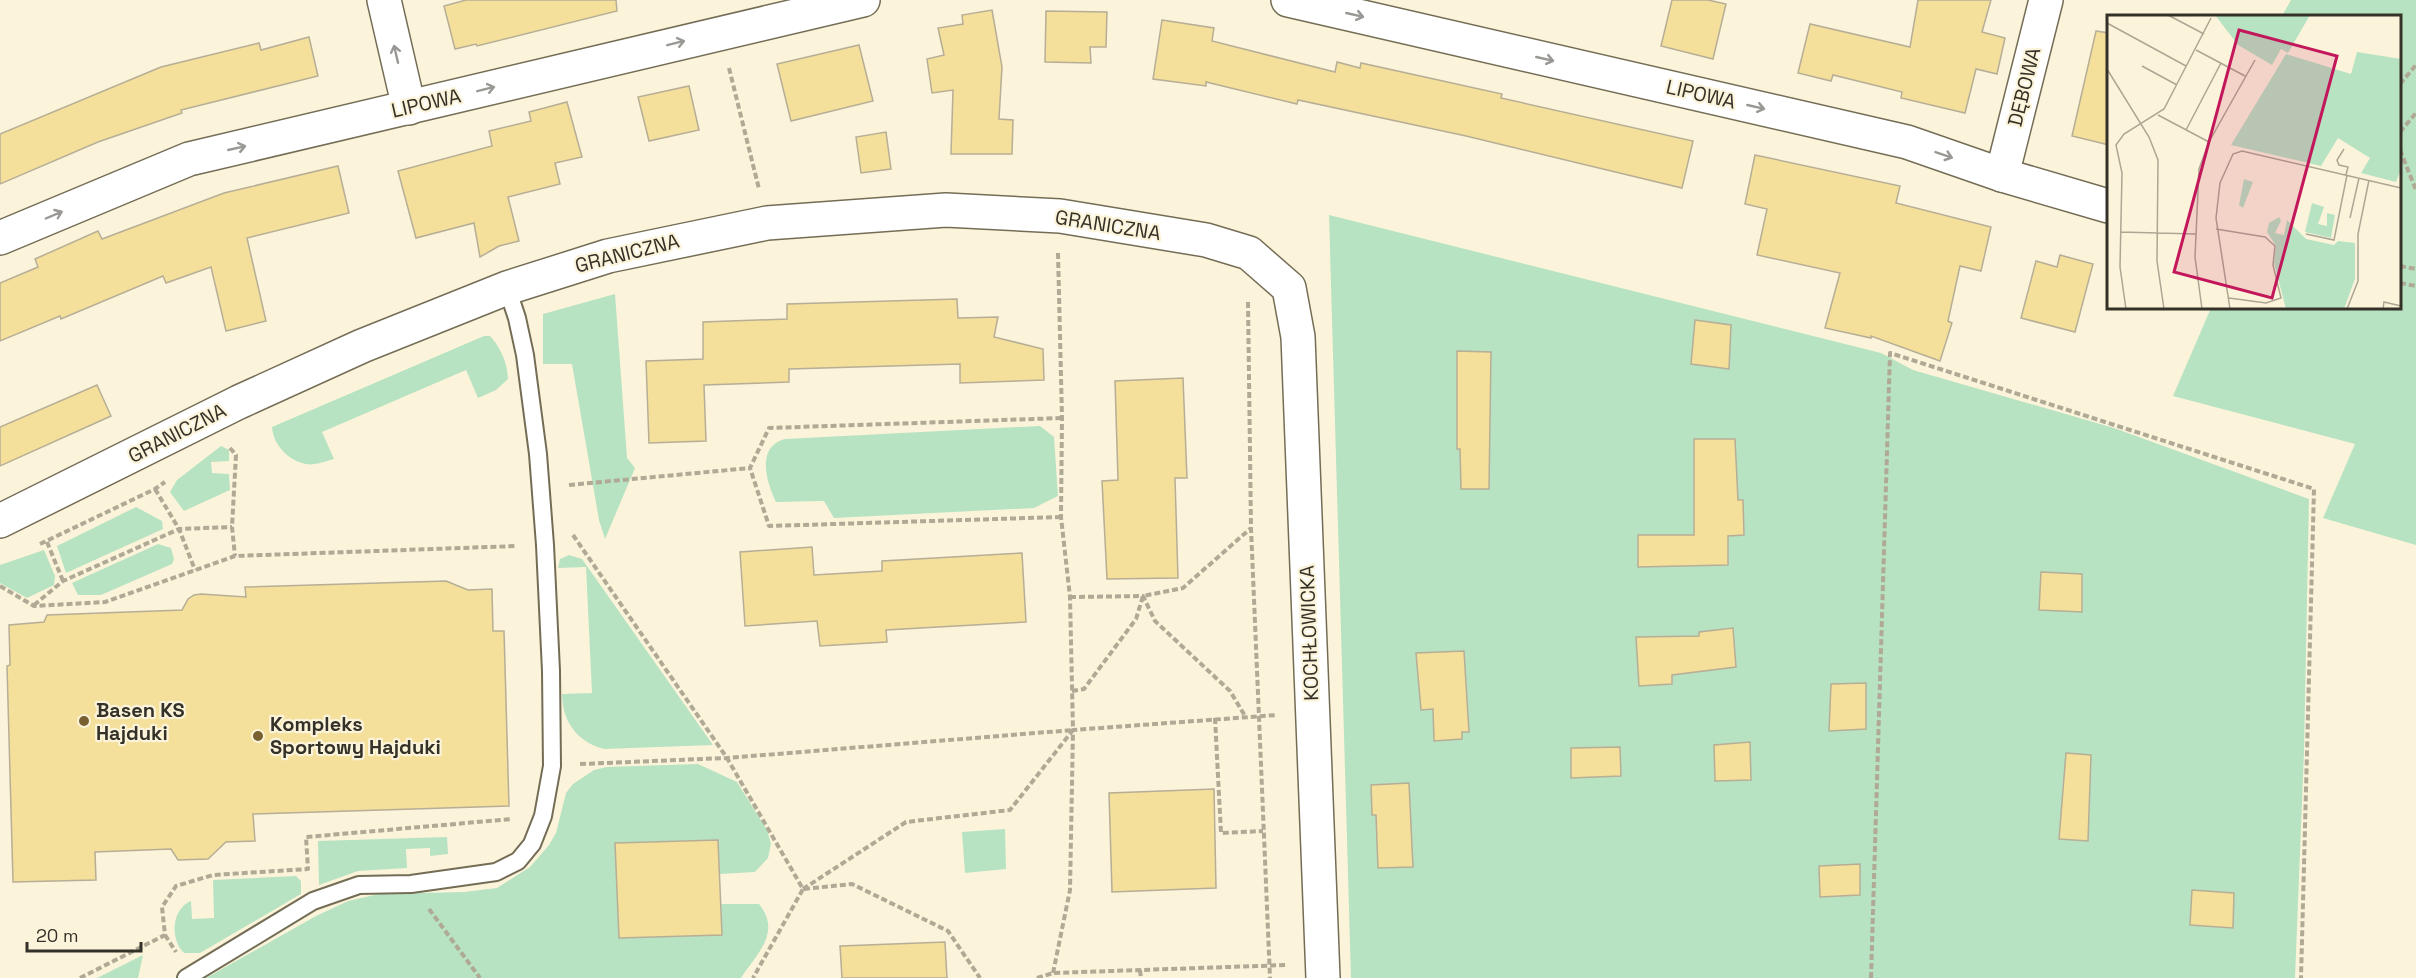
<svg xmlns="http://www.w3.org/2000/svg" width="2416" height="978" font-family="'Space Grotesk',sans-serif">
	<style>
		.green { fill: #b7e3c2 }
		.building { fill: #f4df9b; stroke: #b6ae96; stroke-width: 1.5 }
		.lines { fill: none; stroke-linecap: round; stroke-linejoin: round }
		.service-casing { stroke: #746d56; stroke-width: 20 }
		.minor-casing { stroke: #746d56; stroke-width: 36 }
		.path { stroke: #afa995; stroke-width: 4; stroke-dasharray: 6 3; stroke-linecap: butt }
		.service { stroke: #fff; stroke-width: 16 }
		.minor { stroke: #fff; stroke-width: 33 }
		.oneway { stroke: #9a9894 }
		.poi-dot { fill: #786030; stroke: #fcf4da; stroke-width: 2 }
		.labels { text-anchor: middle; stroke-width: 4.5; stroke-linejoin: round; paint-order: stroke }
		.street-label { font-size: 20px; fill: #343128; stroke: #fcf4da }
		.poi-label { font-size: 20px; font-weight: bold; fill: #343128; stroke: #fcf4da; text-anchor: start }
		.inset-road { fill: none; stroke: #aca693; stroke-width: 1.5 }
		.view { fill: #c2185b; fill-opacity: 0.15; stroke: #c2185b; stroke-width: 3 }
		.inset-edge { fill: none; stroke: #343128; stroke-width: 3 }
	</style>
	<rect width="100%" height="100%" fill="#fcf4da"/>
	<!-- green -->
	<g class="green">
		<path d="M2291 0H2416V545L2323 518 2355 444 2173 396 2211 308H2400V16H2282Z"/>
		<path d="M1329 215 1881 353 1913 370 2114 428 2309 499 2304 752 2295 978H1351Z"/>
		<path d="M615 294 627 458 635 468 605 539 599 520 572 364H543V314Z"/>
		<path d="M484 336H490C501 348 507 362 508 379L496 390 478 398 466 370 322 432 334 459C326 461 314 466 306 464 289 461 273 445 272 427Z"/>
		<path d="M1040 426 1054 437 1058 496 1034 508 834 518 824 501 776 502C766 481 756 447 785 439Z"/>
		<path d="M221 446 229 450V461L211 462 212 473 229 474 230 490 184 511 170 492 177 480Z"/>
		<path d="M136 507 162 521 163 529 66 573 57 546Z"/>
		<path d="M158 544 171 548 174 559 172 564 101 595H78L72 583Z"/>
		<path d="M44 550 55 576 54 585 27 598 0 583V565Z"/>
		<path d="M569 555 582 559 713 745 604 749C577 742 562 721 562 694L592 693 586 567 558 568 560 559Z"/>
		<path d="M698 764 737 782 767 830 771 844 768 858 755 872 720 874 718 840 615 843 619 938 722 935 721 904H759C782 932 757 954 741 978H206L316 916 348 901 379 894 464 892 497 888 530 867 549 845 556 833 566 793 573 784 594 770 607 767Z"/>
		<path d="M1005 829 1006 869 965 873 962 832Z"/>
		<path d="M447 837 448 854 430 856V848L406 849 407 868 358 871 319 885 318 841Z"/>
		<path d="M296 876 301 881V894L200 953H184C170 940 171 909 191 901L192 919 214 918 213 880Z"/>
		<path d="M143 955 138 978H97Z"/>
	</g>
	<!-- building -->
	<g class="building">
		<path d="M466 0H616L617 11 477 46 476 44 455 49 444 6Z"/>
		<path d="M1672 0H1708L1726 4 1713 59 1661 46Z"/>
		<path d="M1918 0H1991L1982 32 2005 38 1997 74 1976 69 1965 113 1901 98 1902 92 1833 75 1831 81 1798 73 1810 24 1910 47Z"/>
		<path d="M992 10 1002 67 999 119 1013 120 1012 154H951L953 90 932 93 927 59 944 55 938 28 963 24 962 15Z"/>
		<path d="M1046 11 1107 12 1106 47H1090L1091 63 1045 62Z"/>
		<path d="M1162 20 1214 28 1212 41 1335 72 1337 62 1360 68 1361 63 1502 94 1501 98 1693 141 1682 188 1466 136 1298 100 1297 104 1206 82V86L1153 79Z"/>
		<path d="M2096 31 2109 33V145L2072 136Z"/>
		<path d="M309 37 318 76 181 110 182 113 98 142 0 184V134L161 67 259 43 261 50Z"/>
		<path d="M859 45 873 101 791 121 777 64Z"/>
		<path d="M689 86 699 130 649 141 638 97Z"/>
		<path d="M567 102 582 157 555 163 560 184 508 197 519 241 499 246 480 257 474 223 416 238 398 171 492 146 489 131 531 121 529 112Z"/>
		<path d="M886 132 891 169 861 173 856 137Z"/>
		<path d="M1755 155 1900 186 1896 203 1991 227 1981 271 1960 266 1948 321 1952 323 1940 361 1871 336V338L1825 328 1840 273 1757 255 1767 209 1745 204Z"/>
		<path d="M338 166 349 213 247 238 266 321 226 331 211 267 166 283 163 276 61 319 60 316 0 341V283L38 267 35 259 98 231 102 239 224 193Z"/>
		<path d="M2060 255 2093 264 2075 332 2021 318 2036 261 2057 267Z"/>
		<path d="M957 299 958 318 998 317 994 337 1043 349 1044 380 960 383V364L789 369V382L704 385 706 441 649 443 646 361 703 359V322L787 319V304Z"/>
		<path d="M1695 320 1731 325 1729 369 1691 364Z"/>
		<path d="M1457 351 1491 352 1489 489H1461L1460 449H1457Z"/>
		<path d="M1183 378 1187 478H1175L1178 578 1107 579 1102 481 1118 480 1115 381Z"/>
		<path d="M97 385 111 416 0 466V427Z"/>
		<path d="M1694 439H1735L1738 500H1743L1744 535 1728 536V565L1638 567V535H1694Z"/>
		<path d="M812 547 814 575 882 571V561L1022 553 1026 622 886 630 887 642 820 646 817 621 745 626 740 552Z"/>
		<path d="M2041 572 2082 574V612L2039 610Z"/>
		<path d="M446 581 468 590 492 589 493 631H504L509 806 253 814 255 841 226 842 208 859 178 860 171 849 95 852 96 880 13 882 7 666 10 665 9 625 44 622 47 615 182 610 188 599 194 595 201 594 246 597 245 587Z"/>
		<path d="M1733 628 1736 667 1672 675V684L1639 686 1636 637 1699 636V632Z"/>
		<path d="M1464 651 1469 732H1462V739L1434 741 1433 709 1421 710 1416 653Z"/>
		<path d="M1866 683V729L1829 731 1831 684Z"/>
		<path d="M1750 742 1751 780 1715 781 1714 745Z"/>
		<path d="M1620 747 1621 776 1571 778V748Z"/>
		<path d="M2066 753 2091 755 2088 841 2059 839Z"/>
		<path d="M1409 783 1413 867 1378 868 1376 815H1372L1371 785Z"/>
		<path d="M1214 789 1216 888 1112 892 1109 793Z"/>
		<path d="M718 840 722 935 619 938 615 843Z"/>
		<path d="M1860 864V895L1820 897 1819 866Z"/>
		<path d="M2192 890 2234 893 2233 928 2190 925Z"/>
		<path d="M945 942 947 978H842L840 946Z"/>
	</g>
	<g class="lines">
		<!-- service casing -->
		<g class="service-casing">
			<path id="service" d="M186 978 313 901 359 885 411 884 496 872 518 861 532 844 543 816 552 766 551 671 545 545 538 454 525 355 517 318 507 288"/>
		</g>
		<!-- minor casing -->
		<g class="minor-casing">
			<g id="minor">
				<path d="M384 0 409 108"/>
				<path d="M1288 0 1907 142 2002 175 2108 206"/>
				<path d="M2002 175 2046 0"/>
				<path d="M0 238 189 159 863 0"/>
				<path d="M0 521 239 402 362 346 507 288 608 256 767 223 946 210 1060 216 1206 240 1249 253 1289 288 1298 337 1323 978"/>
			</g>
		</g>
		<!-- path -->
		<g class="path">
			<path d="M729 68 759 189"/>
			<path d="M2400 84 2416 65"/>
			<path d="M2400 132 2416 113"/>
			<path d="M2400 150 2416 190"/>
			<path d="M2400 266 2416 269"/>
			<path d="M2400 283 2416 286"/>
			<path d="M1248 302 1251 528 1270 978"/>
			<path d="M230 448 236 455 232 527 235 556"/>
			<path d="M569 485 750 468"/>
			<path d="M155 489 179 529 195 570"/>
			<path d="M1061 517 769 526 750 468 769 428 1062 418"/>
			<path d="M573 535 727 758 803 889 753 978"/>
			<path d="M47 542 63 581"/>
			<path d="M40 544 155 489 165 482"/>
			<path d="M0 586 34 606 105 602 235 556 517 546"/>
			<path d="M1070 597 1143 596 1155 621 1230 691 1245 716"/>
			<path d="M34 605 63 581 179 529 232 527"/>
			<path d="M1072 691 1084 689 1136 619 1143 596 1183 588 1251 528"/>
			<path d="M1215 718 1221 833 1263 831"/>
			<path d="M580 764 727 758 1073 730"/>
			<path d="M803 889 906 822 1010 810 1073 730 1070 597 1061 517 1062 418 1058 253"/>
			<path d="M804 889 852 884 948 931 980 978"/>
			<path d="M429 909 480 978"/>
			<path d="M165 935 176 952"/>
			<path d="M1140 970 1141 978"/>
			<path d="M1053 973 1070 890 1073 730 1277 715"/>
			<path d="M80 978 165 935 162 907 176 886 213 875 308 869 306 837 512 819"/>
			<path d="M1037 978 1053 973 1287 965"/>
			<path d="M1871 978 1890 353 2314 489 2301 978"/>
		</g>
		<!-- service -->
		<use href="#service" class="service"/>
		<!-- minor -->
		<use href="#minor" class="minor"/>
	</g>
	<!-- one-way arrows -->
	<defs><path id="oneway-shaft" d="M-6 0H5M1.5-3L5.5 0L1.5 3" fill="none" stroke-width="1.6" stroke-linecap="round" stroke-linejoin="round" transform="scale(1.5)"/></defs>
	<g class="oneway">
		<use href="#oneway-shaft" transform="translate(1355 15) rotate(13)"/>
		<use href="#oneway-shaft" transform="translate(676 43) rotate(-14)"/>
		<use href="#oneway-shaft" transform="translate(396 54) rotate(-103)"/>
		<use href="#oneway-shaft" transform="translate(1545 59) rotate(13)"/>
		<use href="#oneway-shaft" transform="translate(486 89) rotate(-14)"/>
		<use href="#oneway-shaft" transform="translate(1756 107) rotate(13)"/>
		<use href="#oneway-shaft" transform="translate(237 148) rotate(-13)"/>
		<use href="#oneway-shaft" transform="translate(1944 155) rotate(19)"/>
		<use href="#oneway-shaft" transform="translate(54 215) rotate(-23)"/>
	</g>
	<!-- markers -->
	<g class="poi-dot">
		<circle cx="84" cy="721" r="6"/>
		<circle cx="258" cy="736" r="6"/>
	</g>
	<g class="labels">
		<!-- street labels -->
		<g class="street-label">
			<text transform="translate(2024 87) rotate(-76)" y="7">DĘBOWA</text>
			<text transform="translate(1701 94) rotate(13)" y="7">LIPOWA</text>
			<text transform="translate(426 103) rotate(-13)" y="7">LIPOWA</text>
			<text transform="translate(1108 225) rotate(9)" y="7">GRANICZNA</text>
			<text transform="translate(627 253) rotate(-14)" y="7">GRANICZNA</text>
			<text transform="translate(177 433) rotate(-27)" y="7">GRANICZNA</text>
			<text transform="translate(1309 633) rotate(-92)" y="7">KOCHŁOWICKA</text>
		</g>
		<!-- poi labels -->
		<g class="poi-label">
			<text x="96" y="717">Basen KS<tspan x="96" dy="23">Hajduki</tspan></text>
			<text x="270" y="731">Kompleks<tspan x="270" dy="23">Sportowy Hajduki</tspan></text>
		</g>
	</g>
	<!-- overview -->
	<g transform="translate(2107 15)">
		<rect width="294" height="294" fill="#fcf4da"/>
		<path d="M108 0H203L181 38 174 34 165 50 131 30ZM250 37 294 44V154L289 167 254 158 263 143 231 123 214 151 124 130 179 39 244 59ZM137 164 146 167 136 193 132 190ZM205 188 217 192 211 209 220 211V198L228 200 224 223 198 217ZM172 202 174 206 168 218 177 220 180 205 199 224 227 230 231 226 248 228V264L237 294H179L167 248 169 231 160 217 162 208Z" fill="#b7e3c2"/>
		<path class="inset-road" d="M61 0 97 19M0 8 79 51M89 35 138 61M35 51 70 70M0 54 42 122 51 145 50 246 57 294M51 100 102 127M79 115 114 48M237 134 230 145 232 150 241 152 239 160M243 203 252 163M109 214 158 222 168 231 166 250 174 283 159 288 122 283M13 217 89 219M199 219 227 225 240 160M19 294 13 252 15 158 9 130 17 119 57 94 104 3M95 294 88 242 92 154 102 127 148 45M123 294 109 203 113 168 126 139 135 136 294 173M240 294 251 266V219L262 165M276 294 277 287 294 291"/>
		<path class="view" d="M132 15 230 41 165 283 67 257Z"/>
		<rect width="294" height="294" class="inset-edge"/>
	</g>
	<!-- scale -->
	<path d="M27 942v9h114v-9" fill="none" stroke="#343128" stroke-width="3"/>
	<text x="36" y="942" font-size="18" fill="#343128" stroke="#fcf4da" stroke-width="4.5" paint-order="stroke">20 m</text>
</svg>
